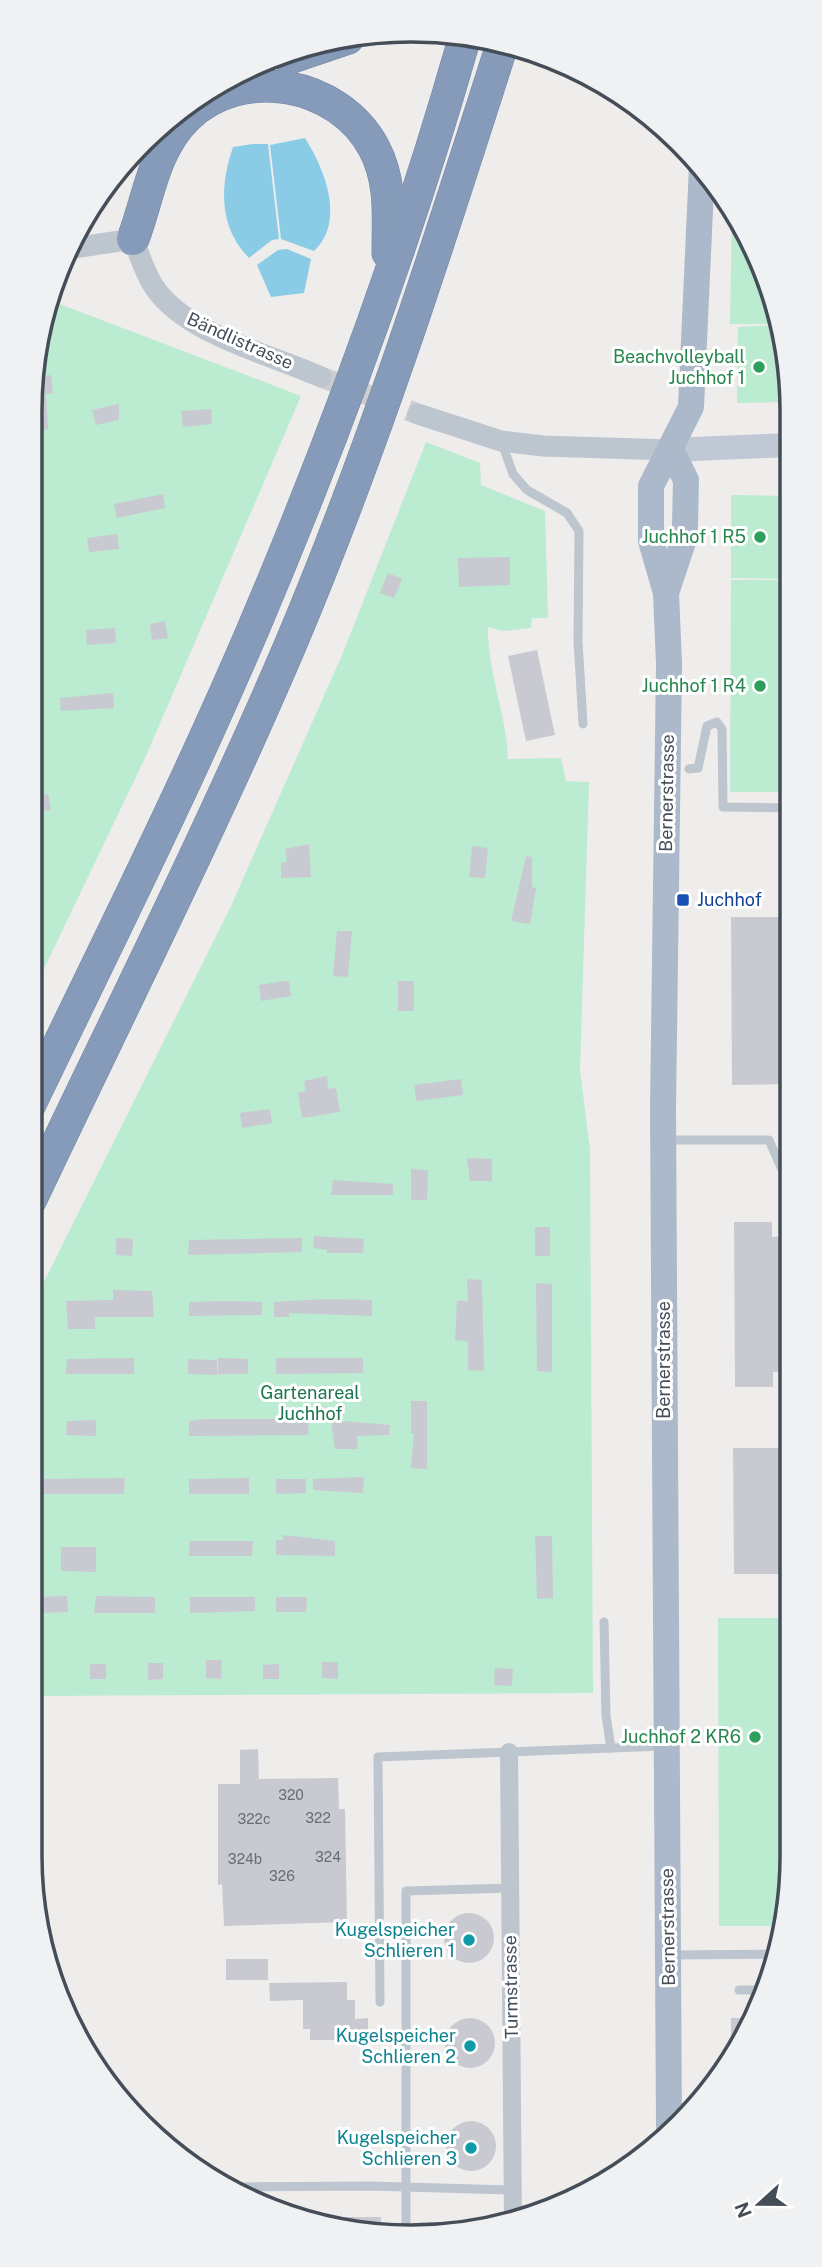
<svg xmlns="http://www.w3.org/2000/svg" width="822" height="2267" font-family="'Public Sans',sans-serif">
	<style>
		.green { fill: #bbebd1 }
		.water { fill: #8acce6 }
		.building { fill: #c9cad1 }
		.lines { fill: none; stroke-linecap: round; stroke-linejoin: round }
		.tertiary-tunnel { stroke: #cdccce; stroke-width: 21; stroke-dasharray: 21 10; stroke-linecap: butt }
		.motorway-casing { stroke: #7186a5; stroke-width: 33 }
		.service { stroke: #bdc5ce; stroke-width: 9 }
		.minor { stroke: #bdc5ce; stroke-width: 18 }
		.tertiary { stroke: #bdc5ce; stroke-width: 21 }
		.secondary { stroke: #bfc8d4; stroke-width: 24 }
		.primary { stroke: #acb9ca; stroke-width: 26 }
		.motorway { stroke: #859bb9; stroke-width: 32 }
		.leisure-dot { fill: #2e9e5b; stroke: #fff; stroke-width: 2.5 }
		.transit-dot { fill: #1a4fb4; stroke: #fff; stroke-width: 2.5 }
		.culture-dot { fill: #0f9aa8; stroke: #fff; stroke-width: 2.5 }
		.labels { text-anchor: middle; stroke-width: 6; stroke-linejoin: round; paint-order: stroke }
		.number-label { font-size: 14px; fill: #666d76 }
		.street-label { font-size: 18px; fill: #454e58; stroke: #fff }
		.leisure-label { font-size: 18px; fill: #27864d; stroke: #fff; text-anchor: end }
		.transit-label { font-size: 18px; fill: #164399; stroke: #fff; text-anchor: start }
		.park-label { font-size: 18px; fill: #1b754e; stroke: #fff }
		.culture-label { font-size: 18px; fill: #0d838f; stroke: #fff; text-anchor: end }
		.rim { fill: none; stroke: #454e58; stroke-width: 3.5 }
	</style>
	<rect width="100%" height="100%" fill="#efecec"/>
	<!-- green -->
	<g class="green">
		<path d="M732 211 753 243 778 324H730Z"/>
		<path d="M49 300 301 396 146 756 30 998V411L43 313Z"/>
		<path d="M778 325 789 361V402L737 403 738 327Z"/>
		<path d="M426 442 480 463 481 485 545 511 548 618H532L531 628 502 631 488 627C487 671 507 715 508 759L561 758 566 781 589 782 580 1070 590 1151 593 1693 30 1696V1310L231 906 342 655Z"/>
		<path d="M731 495 789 496V579L731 578Z"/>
		<path d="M731 580H789L790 792H730Z"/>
		<path d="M718 1618H792V1856L783 1926H719Z"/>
	</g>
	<!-- water -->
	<g class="water">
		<path d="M305 138C324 168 346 221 314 251L281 239 270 145Z"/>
		<path d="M253 144H268L279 239 272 240 249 258C218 227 220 185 233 147Z"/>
		<path d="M287 249 311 259 304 293 271 297 257 265 278 250Z"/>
	</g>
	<!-- building -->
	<g class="building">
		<path d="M36 362 43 363 44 376 51 375 53 393 46 394 48 429 33 430 31 403Z"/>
		<path d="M119 404V420L96 425 92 410Z"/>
		<path d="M211 409 212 424 183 427 181 411Z"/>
		<path d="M163 494 165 508 117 518 114 504Z"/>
		<path d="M117 534 119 549 89 552 87 538Z"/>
		<path d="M510 557V585L459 587 458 558Z"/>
		<path d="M388 573 402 579 394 598 380 593Z"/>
		<path d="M165 621 168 638 152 640 150 624Z"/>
		<path d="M115 628 116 643 87 645 86 630Z"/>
		<path d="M537 650 555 735 526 741 508 656Z"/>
		<path d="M113 693 114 708 61 711 60 698Z"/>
		<path d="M48 794 51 810 30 813V797Z"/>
		<path d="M309 844 311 877 281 878V863L287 862 285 849Z"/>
		<path d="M472 846 488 848 485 878 469 877Z"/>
		<path d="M526 856 532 857V887L536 888 530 924 511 921Z"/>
		<path d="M731 917H790V1084L732 1085Z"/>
		<path d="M337 931H352L348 977 333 976Z"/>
		<path d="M283 981H289L291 996 261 1001 259 985Z"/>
		<rect x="398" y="981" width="16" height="30"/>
		<path d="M327 1076 328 1089 336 1088 340 1112 302 1118 298 1093 306 1091 304 1081Z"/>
		<path d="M461 1079 463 1095 416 1101 414 1085Z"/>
		<path d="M270 1109 272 1123 242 1128 240 1113Z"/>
		<path d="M467 1158 492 1159V1181H470Z"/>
		<path d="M411 1169 428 1170 427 1200H411Z"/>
		<path d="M333 1180 393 1184V1195H331Z"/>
		<path d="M734 1222H772V1237L790 1236V1372H773V1387H735Z"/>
		<rect x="535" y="1227" width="15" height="29"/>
		<path d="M314 1236 364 1239 363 1253H327V1250L313 1248Z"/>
		<path d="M116 1238 133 1239 132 1256 116 1255Z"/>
		<path d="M302 1238V1252L188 1255 189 1240Z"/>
		<path d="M467 1279 482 1280 484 1371 468 1370V1341L455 1340 457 1301H468Z"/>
		<path d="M536 1283 552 1284V1372L537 1371Z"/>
		<path d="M113 1290 152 1291 154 1317H95V1329H68L66 1301 113 1300Z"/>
		<path d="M325 1299 372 1300V1316L289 1313V1317H274V1302Z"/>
		<path d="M228 1301 262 1302V1315L189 1316V1302Z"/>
		<path d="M134 1358V1374H66L67 1359Z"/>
		<path d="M218 1358 248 1359V1374H218Z"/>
		<path d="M276 1358H363V1373L276 1374Z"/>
		<path d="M188 1359 217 1360V1375L188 1374Z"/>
		<path d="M411 1401H427V1469L411 1468 414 1433H411Z"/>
		<path d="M204 1419H309L308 1435 189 1436V1421Z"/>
		<path d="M96 1420V1436L66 1435 67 1421Z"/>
		<path d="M331 1420 390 1425 389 1435 357 1436 358 1449H335Z"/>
		<path d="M733 1448H791L792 1574H734Z"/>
		<path d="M364 1477 363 1493 313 1490V1479Z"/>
		<path d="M125 1478 124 1494H37V1479Z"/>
		<path d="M249 1478V1494H189V1479Z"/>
		<path d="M276 1479H306V1493L276 1494Z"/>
		<path d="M283 1535 335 1541V1556L276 1555V1540H283Z"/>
		<path d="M535 1536H552L553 1598 537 1599Z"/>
		<path d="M190 1541H253L252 1556H189Z"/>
		<path d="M61 1547H96V1572L61 1571Z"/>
		<path d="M67 1596 68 1612 37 1613V1597Z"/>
		<path d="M96 1596 155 1597V1613H94Z"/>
		<path d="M190 1597H255V1611L190 1613Z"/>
		<path d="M276 1597H307L306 1612H276Z"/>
		<path d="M206 1660H222L221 1679 206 1678Z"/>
		<path d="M322 1662H338V1679L322 1678Z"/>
		<path d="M148 1663H163V1679L148 1680Z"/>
		<rect x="90" y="1664" width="16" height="15"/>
		<path d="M279 1664V1679H263V1665Z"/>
		<path d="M495 1668 513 1669 512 1686 494 1685Z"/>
		<path d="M258 1749 259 1779 338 1778 339 1809H345L347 1922 224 1926 222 1884 218 1885V1784H240V1750Z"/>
		<circle cx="469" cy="1938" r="25"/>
		<rect x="226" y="1959" width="42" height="21"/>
		<path d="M347 1982V2000H355V2019L368 2018V2040H310V2029H303V2000L270 2001 269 1983Z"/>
		<circle cx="470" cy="2043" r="25"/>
		<path d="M731 2018H750L731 2061Z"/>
		<circle cx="471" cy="2146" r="25"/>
		<path d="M318 2217H381V2233L362 2234 317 2221Z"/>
	</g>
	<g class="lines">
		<!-- tertiary-tunnel -->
		<path class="tertiary-tunnel" d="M321 377 418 414"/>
		<!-- motorway casing -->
		<g class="motorway-casing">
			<g id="motorway">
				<path d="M289 58 348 38"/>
				<path d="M133 239C149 197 153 151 186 118 241 64 338 81 374 148 392 182 388 217 388 253"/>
				<path d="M30 1104C106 946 185 789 254 627 335 436 407 240 464 40"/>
				<path d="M30 1201C117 1017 209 835 289 648 373 450 438 246 503 42"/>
			</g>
		</g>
		<!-- service -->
		<g class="service">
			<path d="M502 443 513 474 527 490 567 513 579 531 578 641 583 724"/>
			<path d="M689 769 698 768 707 726 717 722 722 729 723 807 790 808"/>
			<path d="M665 1140H769L791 1190"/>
			<path d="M604 1622 606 1716 611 1748"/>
			<path d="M670 1955 779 1954"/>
			<path d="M739 1990H763"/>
			<path d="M380 2002 378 1757 664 1746"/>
			<path d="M228 2187 370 2186 513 2190"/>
			<path d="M406 2231V1891L510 1888"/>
		</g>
		<!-- minor -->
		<path class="minor" d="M509 1752 513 2223"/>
		<!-- tertiary -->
		<g class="tertiary">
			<path d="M74 248 133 239C141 258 147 281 162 297 198 337 271 355 321 377"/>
			<path d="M418 414 501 441 543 446 671 450"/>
		</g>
		<!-- secondary -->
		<path class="secondary" d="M671 450 789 445"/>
		<!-- primary -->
		<g class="primary">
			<path d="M666 593 684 539 685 525 686 480 671 450"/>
			<path d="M669 2127 663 1109 669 664 666 593 651 541V486L691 407 702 166"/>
		</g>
		<!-- motorway -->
		<use href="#motorway" class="motorway"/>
	</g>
	<!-- markers -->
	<g class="leisure-dot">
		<circle cx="759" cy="367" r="7"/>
		<circle cx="760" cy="537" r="7"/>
		<circle cx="760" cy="686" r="7"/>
		<circle cx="755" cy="1737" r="7"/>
	</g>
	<rect class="transit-dot" x="676" y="893" width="14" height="14" rx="3.5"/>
	<g class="culture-dot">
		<circle cx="469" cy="1940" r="7"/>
		<circle cx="470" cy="2046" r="7"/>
		<circle cx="471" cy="2148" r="7"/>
	</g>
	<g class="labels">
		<!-- number labels -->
		<g class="number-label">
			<text x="291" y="1800">320</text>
			<text x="318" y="1823">322</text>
			<text x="254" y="1824">322c</text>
			<text x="328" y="1862">324</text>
			<text x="245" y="1864">324b</text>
			<text x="282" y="1881">326</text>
		</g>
		<!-- street labels -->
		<g class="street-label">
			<text transform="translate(240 341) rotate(24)" y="6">Bändlistrasse</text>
			<text transform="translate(667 793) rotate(-89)" y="6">Bernerstrasse</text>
			<text transform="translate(664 1360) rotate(-90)" y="6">Bernerstrasse</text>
			<text transform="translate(668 1927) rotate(-91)" y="6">Bernerstrasse</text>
			<text transform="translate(511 1987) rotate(-91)" y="6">Turmstrasse</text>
		</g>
		<!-- leisure labels -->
		<g class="leisure-label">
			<text x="745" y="363">Beachvolleyball<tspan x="745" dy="21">Juchhof 1</tspan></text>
			<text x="746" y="543">Juchhof 1 R5</text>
			<text x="746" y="692">Juchhof 1 R4</text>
			<text x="741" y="1743">Juchhof 2 KR6</text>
		</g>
		<!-- transit labels -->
		<g class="transit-label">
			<text x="697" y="906">Juchhof</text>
		</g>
		<!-- park labels -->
		<g class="park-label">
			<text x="310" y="1399">Gartenareal<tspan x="310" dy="21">Juchhof</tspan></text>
		</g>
		<!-- culture labels -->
		<g class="culture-label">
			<text x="455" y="1936">Kugelspeicher<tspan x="455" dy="21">Schlieren 1</tspan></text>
			<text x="456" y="2042">Kugelspeicher<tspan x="456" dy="21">Schlieren 2</tspan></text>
			<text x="457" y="2144">Kugelspeicher<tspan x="457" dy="21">Schlieren 3</tspan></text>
		</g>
	</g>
	<!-- crop -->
	<path d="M0 0H822V2267H0ZM411 42H411A369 369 0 0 1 780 411V1856A369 369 0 0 1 411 2225H411A369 369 0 0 1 42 1856V411A369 369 0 0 1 411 42Z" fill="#f0f1f2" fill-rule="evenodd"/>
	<path class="rim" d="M411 42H411A369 369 0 0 1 780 411V1856A369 369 0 0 1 411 2225H411A369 369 0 0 1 42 1856V411A369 369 0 0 1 411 42Z"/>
	<!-- north arrow -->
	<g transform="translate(759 2204) rotate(249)" stroke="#ffffff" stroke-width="5" paint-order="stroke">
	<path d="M0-5L12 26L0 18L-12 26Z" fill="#454e58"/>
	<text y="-10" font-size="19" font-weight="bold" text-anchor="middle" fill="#454e58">N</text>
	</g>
</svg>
